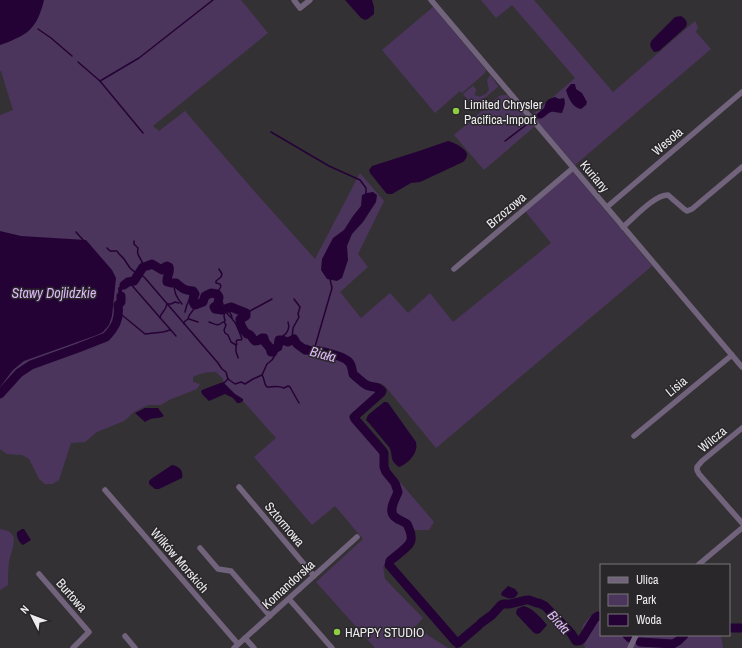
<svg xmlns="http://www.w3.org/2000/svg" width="742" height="648" font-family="'Archivo Narrow',sans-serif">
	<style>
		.green { fill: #4c355c }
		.water { fill: #250236 }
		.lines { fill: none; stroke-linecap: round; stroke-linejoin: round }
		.stream { stroke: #250236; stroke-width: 1.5 }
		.river { stroke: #250236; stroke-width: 9 }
		.minor { stroke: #72637d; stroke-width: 5.5 }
		.poi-dot { fill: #8ece43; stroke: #2a272b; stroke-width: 1.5 }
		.labels { text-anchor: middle; stroke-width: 3; stroke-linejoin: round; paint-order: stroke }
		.poi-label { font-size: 13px; fill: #eeecef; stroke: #2a272b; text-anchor: start }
		.street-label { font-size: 13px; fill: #eeecef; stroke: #2a272b }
		.water-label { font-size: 14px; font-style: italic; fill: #deb7fa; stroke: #2a272b }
	</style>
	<rect width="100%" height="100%" fill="#343135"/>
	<!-- green -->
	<g class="green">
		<path d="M0 0H241L268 33 153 126 159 131 185 111 255 192 315 259 360 173 384 201 358 254 368 267 340 292 361 318 390 293 408 313 430 293 453 322 551 243 525 211 572 171 652 266 436 448 385 386 380 383H370L373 387H378L382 391 381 393 355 415 354 417H357L385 450 388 468 434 522 429 530H412L415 542 411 547 393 565 383 566 385 579 423 618 415 627 448 648H375L316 582 363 539 335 506 312 525 254 457 276 438 243 401V399L235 394 224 383 223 379 216 372C207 372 200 373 193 377V382L200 384 197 389 169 400 161 405H148L134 412 124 421 97 432 85 442 71 443 59 480 53 484H45L39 479 29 459 22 455 7 454 0 449V115L13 110 1 71H0Z"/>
		<path d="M481 0H534L613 92 695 21 698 27 696 32 711 49 575 165 532 115 575 78 512 5 496 18Z"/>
		<path d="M433 7 486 70 485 73 462 93 460 91 435 113 382 50Z"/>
		<path d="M490 75 498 86V87L475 106H473L463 94 473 86 476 89 475 94 474 95 475 96 476 95 479 97 486 94 489 90 487 80Z"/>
		<path d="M504 95H507L534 127 484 170 454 135 499 96Z"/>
		<path d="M0 529C22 532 12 547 9 562 8 569 8 577 8 585L0 590Z"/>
		<path d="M601 611V635H721L723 648H585L582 629 583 625 592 614Z"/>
	</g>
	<!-- water -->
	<g class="water">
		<path d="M0 0H44C37 29 28 35 0 45Z"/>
		<path d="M345 0H372L374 7V14L368 19 365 20 361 18Z"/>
		<path d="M681 16 685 19 687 23 686 27 659 51 654 52 651 48 650 44 652 40 675 17Z"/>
		<path d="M571 84H575L576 89 582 93 587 102 586 105 581 109C573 108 568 98 566 90Z"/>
		<path d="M555 97 559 99 564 98C566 104 564 107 562 113 558 113 554 111 551 112 545 114 543 122 535 117L537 114 544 108 546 102 549 99Z"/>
		<path d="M448 141C454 142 469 150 467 156 466 159 465 160 463 162L420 182 411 183 392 194H388L386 193 370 173 369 170 372 166 419 151Z"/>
		<path d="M373 192 377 195 376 202 363 222 352 234 347 246 348 260 342 278 337 281 327 279 321 270 322 259 333 238 344 230 353 216 361 206 362 195 367 193Z"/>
		<path d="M0 231 21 236 86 240 112 270 116 278 112 316 109 325 103 332 97 335 24 361 13 370 0 387Z"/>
		<path d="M132 280 134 281 122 290C121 299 128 301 117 307L114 303 118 302 119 301 118 288 122 284C126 284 129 281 132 280Z"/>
		<path d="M223 382 235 394 243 399V401L240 403H237L233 398 225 394 209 401 202 394 201 391 202 390Z"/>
		<path d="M384 402H387L389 404 416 442C416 444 417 447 416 449 415 456 406 465 399 467 388 459 394 456 389 447L369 423 366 420 368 415Z"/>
		<path d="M145 408H158L164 416C156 420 154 416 145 422L135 413Z"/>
		<path d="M172 465C179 466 184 471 182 478L159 489H155L149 484V481L151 479Z"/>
		<path d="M22 529H24L31 540 23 545C19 543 16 536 17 532Z"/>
		<path d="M508 586 515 589 518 593C515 601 507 599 501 595L502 592Z"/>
		<path d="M523 606C533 608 541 618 547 625L540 633 536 634 533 632 517 615 516 613 517 609Z"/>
	</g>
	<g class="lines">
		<!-- stream -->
		<g class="stream">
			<path d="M38 29 51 38 72 56"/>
			<path d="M78 62 100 81 139 58 213 0"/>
			<path d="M100 81 143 133"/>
			<path d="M271 132 329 166 360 180 366 188V194"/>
			<path d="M505 141 530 122"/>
			<path d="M76 232 84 241"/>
			<path d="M134 241V244L138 248C138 250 137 252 138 254 139 258 143 260 143 267"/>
			<path d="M107 248 110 251H117C119 255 122 256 124 259 126 262 128 265 130 268 133 271 136 272 138 275L143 276 145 278 218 363 222 369 226 372 228 379 235 384 241 382 245 384 253 379 262 375 267 364 272 360 275 355 273 352"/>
			<path d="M129 282 176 336"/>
			<path d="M174 283C174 292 176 297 182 304"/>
			<path d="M217 294 221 286 220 284 216 283V281L221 277 222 274 219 269"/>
			<path d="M219 298 223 304V308L225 309 224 316 225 321 224 322 226 325 224 330 225 333 228 335 231 342 236 345V352L238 357V358"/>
			<path d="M168 304H171L175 302 179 303"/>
			<path d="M228 309C229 312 232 314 232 318"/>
			<path d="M185 312C186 307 187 304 189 300 190 297 190 294 191 291"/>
			<path d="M226 312C228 315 231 317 233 320 237 324 240 334 242 339L241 340H237L236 342 237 344 236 345"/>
			<path d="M243 312 246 310 248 312 250 311 272 299"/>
			<path d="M119 315H122L145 334 163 332 170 330"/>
			<path d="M160 318C160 313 166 311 167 304"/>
			<path d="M189 319 198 322"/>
			<path d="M209 322C215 324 217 327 223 322"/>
			<path d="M184 324V322L188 319C189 312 196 310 195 305"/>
			<path d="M292 339 293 328 299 317 298 314 300 307 294 299"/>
			<path d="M282 340 283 336C288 333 290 327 288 322"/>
			<path d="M314 350 332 288 330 279"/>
			<path d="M262 375C265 379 263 383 267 387 273 387 278 385 284 388L288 386 290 387 299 403"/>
			<path d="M224 383 228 379"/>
			<path d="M456 648 458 643"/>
		</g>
		<!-- river -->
		<g class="river">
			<path d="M124 285 128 282 134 281 143 267 147 266 152 264 162 270 165 267 167 266 169 267C171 273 166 276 167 282L171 283H176C183 289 184 290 193 291L195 294C193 298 192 302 195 305L203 302 205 296 211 293 217 294 219 297 218 304 214 307 215 309 222 310 231 307 246 313V316L240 319C240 325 243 330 247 334 252 334 251 338 255 341 258 341 260 340 262 338H264L265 342 270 348 271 352H273L274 349 278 347 279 340H282L288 342 294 339 297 344 305 350 306 349 310 351C317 349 344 356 349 362 352 365 352 370 353 374 354 375 363 383 365 384 371 389 376 384 382 391L381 393 354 417 355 419 382 450 384 453V467L386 472 395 483 398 492C396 498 387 511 395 517 398 520 403 521 407 524 409 528 412 535 411 540 410 547 395 556 390 561L389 565 456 642 458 643 459 642 478 626"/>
			<path d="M0 394 19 373 31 365 78 348 106 337C115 328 120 319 118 305L121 302V296"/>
			<path d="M529 600 537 603H539L545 606 571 633 576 641H579L582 639 595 618 598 616H601"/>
			<path d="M481 623 492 615 501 605 503 604H510L526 600"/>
			<path d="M729 628H742"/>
			<path d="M627 635 630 638"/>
			<path d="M640 642 673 644 678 641 684 635"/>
		</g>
		<!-- minor -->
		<g class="minor">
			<path d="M294 0 300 8 310 0"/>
			<path d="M431 0 742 367"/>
			<path d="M607 207 742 92"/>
			<path d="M623 227C634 218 654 195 668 195L684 209 687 211 692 209 742 167"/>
			<path d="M454 269 573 168"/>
			<path d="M742 428 702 461 697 467V470L699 474 742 523"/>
			<path d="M634 436 732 355"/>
			<path d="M239 487 314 576"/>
			<path d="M105 490 238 644"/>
			<path d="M200 548 218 569 231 571 270 616"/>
			<path d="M698 565 742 528"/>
			<path d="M39 574 89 632 73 648"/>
			<path d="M289 599 332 648"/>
			<path d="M125 636 135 648"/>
			<path d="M245 638 254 648"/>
			<path d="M234 648 357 537"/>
			<path d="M630 648 636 635"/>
		</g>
	</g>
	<!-- markers -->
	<g class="poi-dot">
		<circle cx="456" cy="111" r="4"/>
		<circle cx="337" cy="632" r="4"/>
	</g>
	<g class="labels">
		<!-- poi labels -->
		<g class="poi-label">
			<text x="464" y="109">Limited Chrysler<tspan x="464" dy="15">Pacifica-Import</tspan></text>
			<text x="345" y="637">HAPPY STUDIO</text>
		</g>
		<!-- street labels -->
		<g class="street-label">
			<text transform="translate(667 141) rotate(-40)" y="5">Wesoła</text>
			<text transform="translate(595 176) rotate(50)" y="5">Kuriany</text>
			<text transform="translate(506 210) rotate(-40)" y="5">Brzozowa</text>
			<text transform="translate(676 386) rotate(-40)" y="5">Lisia</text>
			<text transform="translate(712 439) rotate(-40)" y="5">Wilcza</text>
			<text transform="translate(285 524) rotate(50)" y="5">Sztormowa</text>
			<text transform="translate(180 560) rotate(49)" y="5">Wilków Morskich</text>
			<text transform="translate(288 584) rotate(-42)" y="5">Komandorska</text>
			<text transform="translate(72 595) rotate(49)" y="5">Burtowa</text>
		</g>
		<!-- water labels -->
		<g class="water-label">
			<text x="54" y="298">Stawy Dojlidzkie</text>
			<text transform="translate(323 354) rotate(15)" y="5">Biała</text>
			<text transform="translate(559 622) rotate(48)" y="5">Biała</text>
		</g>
	</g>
	<!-- legend -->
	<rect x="600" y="564" width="130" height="72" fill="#2a272b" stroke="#787679"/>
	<rect x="608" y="577" width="20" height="6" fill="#72637d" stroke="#787679"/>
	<text x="636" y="584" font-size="12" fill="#eeecef">Ulica</text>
	<rect x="608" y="594" width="20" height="12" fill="#4c355c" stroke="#787679"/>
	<text x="636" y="604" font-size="12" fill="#eeecef">Park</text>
	<rect x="608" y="614" width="20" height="12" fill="#250236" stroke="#787679"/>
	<text x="636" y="624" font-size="12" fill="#eeecef">Woda</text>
	<!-- north arrow -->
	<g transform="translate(32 616) rotate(312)" stroke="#2a272b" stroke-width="3" paint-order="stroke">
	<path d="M0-3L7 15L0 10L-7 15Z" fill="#eeecef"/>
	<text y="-6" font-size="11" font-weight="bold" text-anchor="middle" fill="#eeecef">N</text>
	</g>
</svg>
